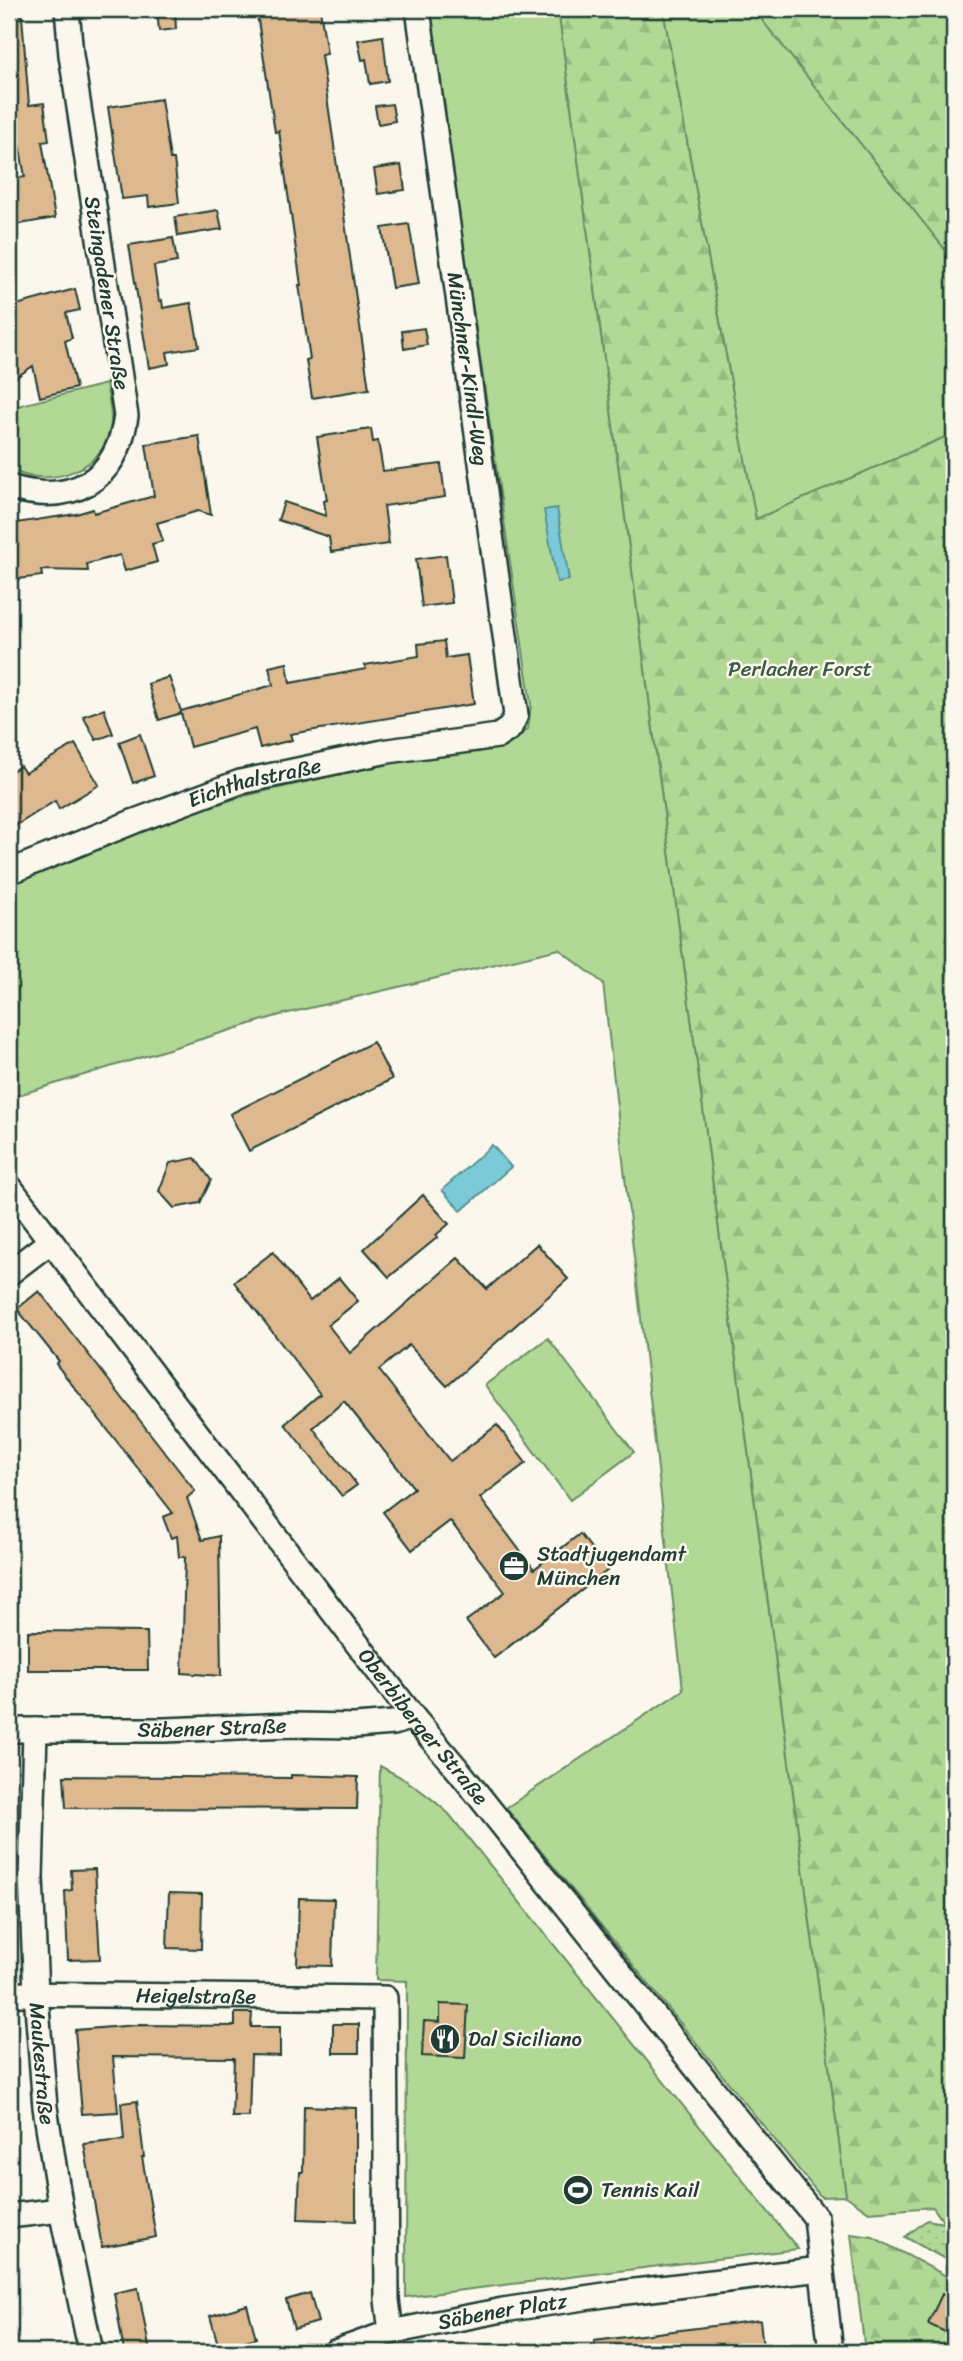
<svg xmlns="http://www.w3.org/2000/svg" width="963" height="2361" font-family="Sriracha,sans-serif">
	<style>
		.grass { fill: url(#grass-dots); stroke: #688b64; stroke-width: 2 }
		.forest { fill: url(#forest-firs); stroke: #688b64; stroke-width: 2 }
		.green { fill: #b1d995; stroke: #688b64; stroke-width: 2 }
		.water { fill: #7bcad7; stroke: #569296; stroke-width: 2 }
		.building { fill: #deb88f; stroke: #1f3d34; stroke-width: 2 }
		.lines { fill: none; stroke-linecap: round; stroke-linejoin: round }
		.minor-casing { stroke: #1f3d34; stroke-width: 28 }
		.minor { stroke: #fbf7ec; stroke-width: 23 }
		.labels { text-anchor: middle; stroke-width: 5; stroke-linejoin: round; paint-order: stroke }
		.street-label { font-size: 21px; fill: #1f3d34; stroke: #fbf7ec }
		.park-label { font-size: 21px; fill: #3c5c47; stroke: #fbf7ec }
		.poi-label { font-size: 21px; fill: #1f3d34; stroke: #fbf7ec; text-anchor: start }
	</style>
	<defs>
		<pattern id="grass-dots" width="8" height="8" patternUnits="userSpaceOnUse" patternTransform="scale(1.75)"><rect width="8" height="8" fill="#b1d995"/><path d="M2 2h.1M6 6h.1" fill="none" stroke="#98bb81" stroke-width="1.8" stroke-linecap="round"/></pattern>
		<pattern id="forest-firs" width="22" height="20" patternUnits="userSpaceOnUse" patternTransform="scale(1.75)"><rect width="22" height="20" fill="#b1d995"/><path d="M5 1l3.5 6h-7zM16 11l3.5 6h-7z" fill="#98bb81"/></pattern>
	</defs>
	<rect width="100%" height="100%" fill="#fbf7ec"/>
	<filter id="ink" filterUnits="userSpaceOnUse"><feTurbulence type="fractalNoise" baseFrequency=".0143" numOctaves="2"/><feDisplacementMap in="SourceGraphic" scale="14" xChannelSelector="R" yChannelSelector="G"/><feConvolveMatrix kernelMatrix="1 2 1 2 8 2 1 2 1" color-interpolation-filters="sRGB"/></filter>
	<g filter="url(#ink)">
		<!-- grass -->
		<path class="grass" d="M927 2220 944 2223 954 2228V2264L905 2237Z"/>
		<!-- forest -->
		<g class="forest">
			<path d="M558 9H663L756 518 954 433V2228L944 2223 933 2207 869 2212 846 2196Z"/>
			<path d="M753 9H954V261Z"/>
			<path d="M851 2234 873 2237 954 2280V2352H865Z"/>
		</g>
		<!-- green -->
		<g class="green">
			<path d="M429 9H558L846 2196 821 2197 506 1808 683 1690 603 983 559 949 280 1015 9 1098V884L142 828 244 796 389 763 480 752 513 741 528 729 531 705Z"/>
			<path d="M663 9H753L954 261V433L756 519Z"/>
			<path d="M106 384C108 396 112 410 111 422 108 470 48 490 9 469V408Z"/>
			<path d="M548 1338 634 1452 570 1500 485 1385Z"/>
			<path d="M380 1766C406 1779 428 1794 449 1814L798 2249 406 2297 407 1981 376 1980Z"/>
		</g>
		<!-- water -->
		<g class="water">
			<path d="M557 508 569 580 557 582 544 510Z"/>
			<path d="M492 1145 511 1167 461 1211 442 1190Z"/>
		</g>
		<!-- building -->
		<g class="building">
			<path d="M157 9H175L176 29 159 31Z"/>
			<path d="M293 9H320L327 54 321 55 369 389 312 398 306 360 310 359 299 285H301L279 131 275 132 257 14Z"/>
			<path d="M9 16H22L29 105 44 103 49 141 42 142 55 218 14 225 9 180 25 177 18 138 9 139Z"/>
			<path d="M383 36 388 81 370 84 366 59 362 60 358 40Z"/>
			<path d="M161 99 170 159H174L179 203 149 207 148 196 122 199 108 107Z"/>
			<path d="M392 104 395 121 378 124 375 106Z"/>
			<path d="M401 165 405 190 378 194 374 169Z"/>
			<path d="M218 210 222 229 178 236 175 217Z"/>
			<path d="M409 224 419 284 392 288 382 228Z"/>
			<path d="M173 238 177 262 154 266 159 301 162 300 163 308 191 303 199 347 167 352 169 364 149 368 129 245Z"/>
			<path d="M75 289 80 310 66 313 72 338 65 341 76 388 40 397 33 366 9 382V307Z"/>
			<path d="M424 328 427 345 404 349 402 331Z"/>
			<path d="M371 429 373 442 378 441 383 471 441 464 445 497 384 506 389 544 331 552 329 537 278 520 284 502 326 516 324 501 327 500 317 437Z"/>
			<path d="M199 436 211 515 198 511 157 523 163 541 152 544 157 562 125 571 120 555 87 564 88 571 41 570 42 576 9 580V524L76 514 93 509 94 513 154 496 146 444Z"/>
			<path d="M446 555 452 603 422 607 416 559Z"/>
			<path d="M444 641 446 658 467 655 474 704 290 734 292 740 260 748 255 729 190 747 181 713 159 720 148 684 169 677 181 711 273 685 269 667 287 663 290 683 366 669 365 665 419 656 418 644Z"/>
			<path d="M104 709 113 734 96 740 83 716Z"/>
			<path d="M140 734 154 776 133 783 119 742Z"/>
			<path d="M75 744 99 785 59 809 55 801 9 830V773L20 766 25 773Z"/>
			<path d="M373 1042 392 1079 249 1151 230 1114Z"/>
			<path d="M195 1158 211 1180 200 1203 174 1208 159 1191 170 1163Z"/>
			<path d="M423 1195 449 1224 436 1235 438 1237 389 1277 364 1249Z"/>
			<path d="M537 1244 568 1279 447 1386 409 1345 379 1370 450 1461 497 1425 526 1463 480 1498 534 1569 580 1534 608 1570 494 1658 466 1621 505 1592 450 1521 412 1550 383 1512 414 1488 344 1401 313 1428 357 1485 342 1496 285 1424 320 1394 234 1282 273 1252 310 1301 339 1278 358 1301 328 1325 350 1353 458 1258 487 1289Z"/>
			<path d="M39 1291 195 1491 187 1498 202 1540 219 1536 221 1676 182 1673 185 1557H179L177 1536 171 1538 163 1517 173 1513 56 1364 59 1361 17 1309Z"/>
			<path d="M28 1631 147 1632 148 1670H28Z"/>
			<path d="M291 1775 358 1777 357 1809 66 1808 64 1776 291 1778Z"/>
			<path d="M95 1869 100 1959 68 1960 65 1891 72 1890 71 1870Z"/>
			<path d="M169 1893 202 1894 201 1949 167 1948Z"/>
			<path d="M299 1898 334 1899 332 1966 297 1965Z"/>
			<path d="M440 2004 468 2005 465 2058 422 2056 424 2021 440 2022Z"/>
			<path d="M235 2013H252L251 2027H280V2056L251 2055 249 2117H232L234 2058 113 2057 118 2112 82 2114 75 2030 137 2025 235 2026Z"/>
			<rect x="333" y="2024" width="26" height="29"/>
			<path d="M137 2101 144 2157H142L156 2237 102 2247 84 2144 124 2140 121 2103Z"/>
			<path d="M304 2106 356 2108V2221L298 2219 300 2172H303Z"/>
			<path d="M138 2288 150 2352H124L114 2293Z"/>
			<path d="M310 2293 318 2322 294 2329 286 2300Z"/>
			<path d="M942 2294 954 2300V2336L928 2324Z"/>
			<path d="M247 2305 256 2338 219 2348 210 2316Z"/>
			<path d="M760 2320 763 2347 723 2352H594V2341Z"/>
		</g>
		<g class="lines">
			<!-- minor casing -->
			<g class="minor-casing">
				<g id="minor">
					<path d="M9 487C71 506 117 482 126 416L71 55 67 9"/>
					<path id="s1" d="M9 872 135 821 240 782 388 751 498 736 510 728 516 715 418 9"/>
					<path id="s2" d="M9 1186 413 1717 459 1771 816 2218 831 2352"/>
					<path d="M9 1273 51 1241"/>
					<path id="s3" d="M9 1730H165L292 1725 355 1726 394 1723 413 1717"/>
					<path id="s4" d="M35 1730 31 1877 36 1994 45 2107 61 2210 91 2352"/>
					<path id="s5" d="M9 1994 385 1998 387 2300 391 2332"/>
					<path d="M9 2216 61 2210"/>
					<path id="s6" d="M335 2352 391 2332 503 2310 618 2293 821 2269"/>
				</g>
			</g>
			<!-- minor -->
			<use href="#minor" class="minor"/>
		</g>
	</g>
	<!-- icons -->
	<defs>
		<g id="office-disc" transform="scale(1.575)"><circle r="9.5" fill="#1f3d34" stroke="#fbf7ec"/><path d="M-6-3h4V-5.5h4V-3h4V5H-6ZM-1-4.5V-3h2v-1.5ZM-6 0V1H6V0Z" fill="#fff"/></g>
		<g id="restaurant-disc" transform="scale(1.575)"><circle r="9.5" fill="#1f3d34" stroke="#fbf7ec"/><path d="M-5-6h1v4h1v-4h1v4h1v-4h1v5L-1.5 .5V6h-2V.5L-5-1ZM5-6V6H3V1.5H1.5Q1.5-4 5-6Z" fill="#fff"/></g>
		<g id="stadium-disc" transform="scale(1.575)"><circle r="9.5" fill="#1f3d34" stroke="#fbf7ec"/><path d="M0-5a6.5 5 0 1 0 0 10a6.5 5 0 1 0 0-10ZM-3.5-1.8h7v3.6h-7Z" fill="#fff"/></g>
	</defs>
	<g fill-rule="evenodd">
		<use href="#office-disc" x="514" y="1566"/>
		<use href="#restaurant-disc" x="445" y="2039"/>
		<use href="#stadium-disc" x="578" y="2190"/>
	</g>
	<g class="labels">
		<!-- street labels -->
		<g class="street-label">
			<text transform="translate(107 293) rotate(81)" y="7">Steingadener Straße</text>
			<text transform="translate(468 369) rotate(82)" y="7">Münchner-Kindl-Weg</text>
			<text dy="7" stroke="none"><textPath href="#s1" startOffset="262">Eichthalstraße</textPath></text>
			<text dy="7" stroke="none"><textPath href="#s2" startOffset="681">Oberbiberger Straße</textPath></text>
			<text dy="7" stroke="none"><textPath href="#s3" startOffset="203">Säbener Straße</textPath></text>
			<text dy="7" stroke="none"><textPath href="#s5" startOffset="187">Heigelstraße</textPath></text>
			<text dy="7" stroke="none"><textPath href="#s4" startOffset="334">Maukestraße</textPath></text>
			<text dy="7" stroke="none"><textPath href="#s6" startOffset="173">Säbener Platz</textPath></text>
		</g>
		<!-- park labels -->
		<g class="park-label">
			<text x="800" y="676">Perlacher Forst</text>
		</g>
		<!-- poi labels -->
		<g class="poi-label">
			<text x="537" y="1561">Stadtjugendamt<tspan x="537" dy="24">München</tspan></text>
			<text x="468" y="2046">Dal Siciliano</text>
			<text x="601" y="2197">Tennis Kail</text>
		</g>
	</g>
	<!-- margin -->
	<rect width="963" height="2361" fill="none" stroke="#fbf7ec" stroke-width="35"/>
	<rect x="18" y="18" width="928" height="2326" fill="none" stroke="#1f3d34" stroke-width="2.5" filter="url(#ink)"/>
</svg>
